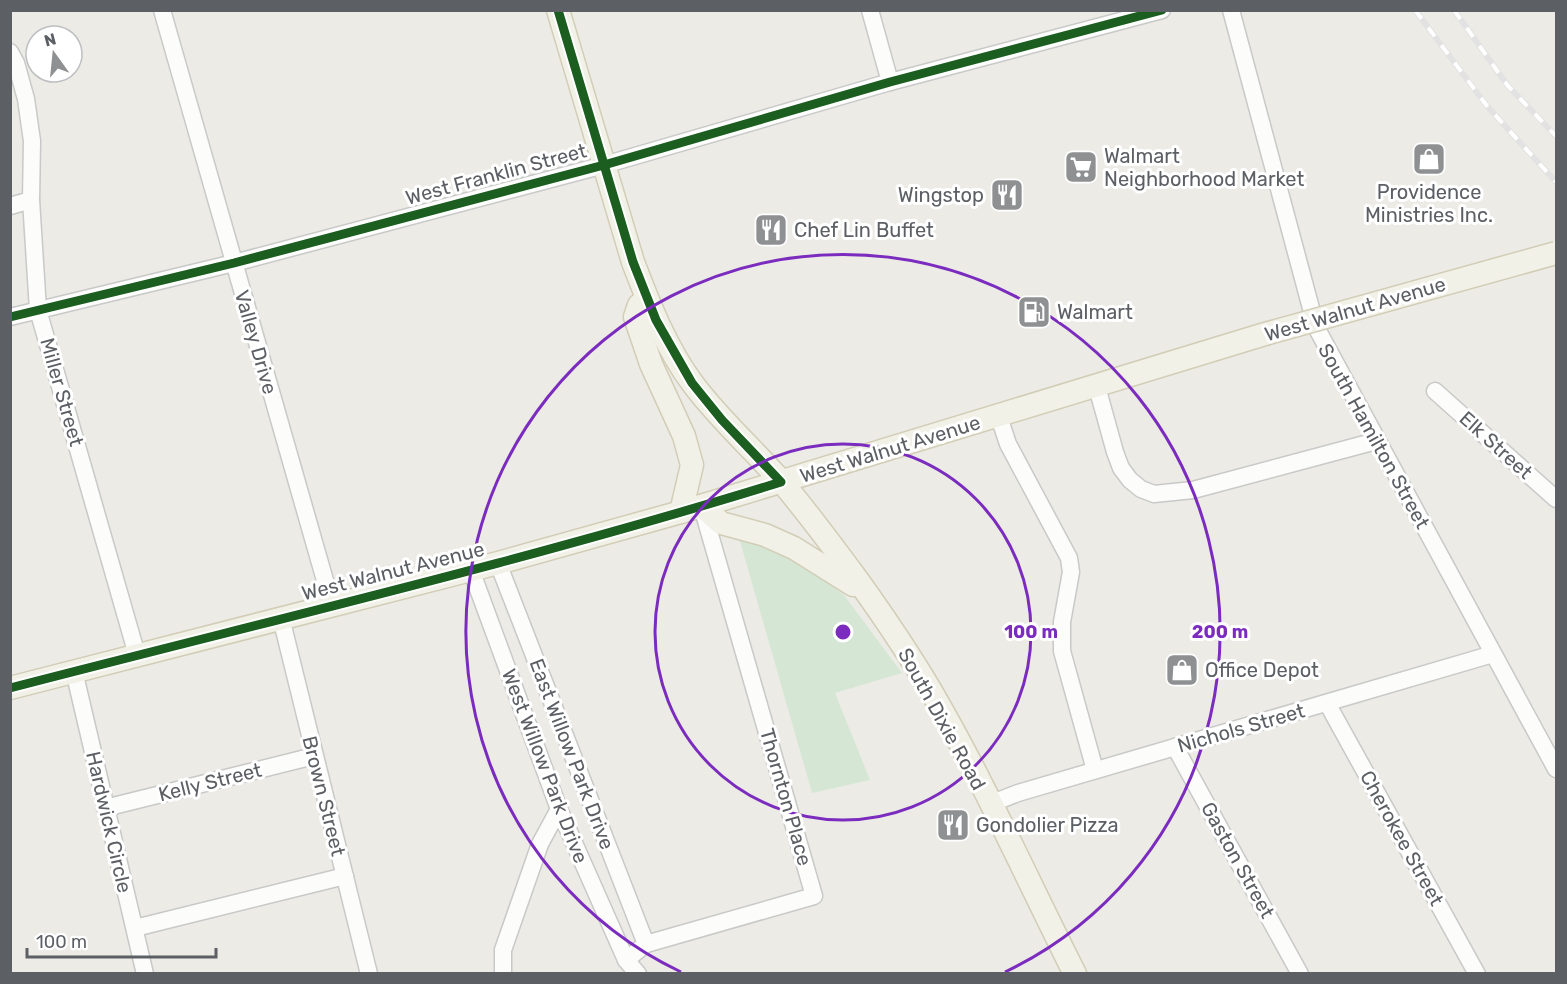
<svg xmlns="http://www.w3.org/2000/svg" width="1567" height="984" font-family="Rubik,sans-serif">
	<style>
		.green { fill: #d5e7d4 }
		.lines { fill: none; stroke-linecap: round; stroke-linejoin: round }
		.minor-casing { stroke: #c8c9c8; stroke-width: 19 }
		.major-casing { stroke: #d2cdb6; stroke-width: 25 }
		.minor { stroke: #fcfcfb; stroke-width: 16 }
		.major { stroke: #f2f1e8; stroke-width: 22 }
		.rail-casing { stroke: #e3e2e2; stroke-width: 6 }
		.rail { stroke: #fff; stroke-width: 4; stroke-dasharray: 11; stroke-linecap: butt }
		.major-bridge-casing { stroke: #d2cdb6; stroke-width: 25; stroke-linecap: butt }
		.major-bridge { stroke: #f2f1e8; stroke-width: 22 }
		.cycleway-casing { stroke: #fff; stroke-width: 13 }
		.cycleway { stroke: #1b5e20; stroke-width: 9 }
		.ring { fill: none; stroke: #7b2cbf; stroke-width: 3 }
		.labels { text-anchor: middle; stroke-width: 6; stroke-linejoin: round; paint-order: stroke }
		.poi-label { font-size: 20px; fill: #5c5f64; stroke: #fff; text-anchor: start }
		.street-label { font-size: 20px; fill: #5c5f64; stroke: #fff }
		.centre { fill: #7b2cbf; stroke: #fff; stroke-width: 3 }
		.ring-label { font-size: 18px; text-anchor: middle; font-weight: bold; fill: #7b2cbf; stroke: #fff; stroke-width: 6; stroke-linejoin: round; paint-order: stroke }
	</style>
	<rect width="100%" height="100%" fill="#ecebe6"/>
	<!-- green -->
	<path class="green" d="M737 531 784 551 844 595 902 673 835 693 870 780 812 793Z"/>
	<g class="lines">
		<!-- minor casing -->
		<g class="minor-casing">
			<g id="minor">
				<path d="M162 10 332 605"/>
				<path d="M870 10 890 82"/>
				<path d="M1231 10 1316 327 1556 769"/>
				<path d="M10 52 16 63 26 99 32 141 31 200 38 310 137 655"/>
				<path d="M10 206 31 200"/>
				<path d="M10 317 234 263 604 165 890 82 1162 10"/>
				<path d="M1097 387 1115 452 1121 468 1130 480 1141 489 1154 494 1193 490 1376 441"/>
				<path d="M1435 391 1556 499"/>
				<path d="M999 417 1008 444 1069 558 1071 572 1062 622V651L1095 770"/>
				<path d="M498 563 646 944"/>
				<path d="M471 570 559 809 626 960 638 974"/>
				<path d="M281 618 369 974"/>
				<path d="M74 671 145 974"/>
				<path d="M1327 703 1477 974"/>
				<path d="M1175 747 1300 974"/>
				<path d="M990 804 1018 793 1493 654"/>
				<path d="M105 808 314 756"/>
				<path d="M135 928 345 876"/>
				<path d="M626 960 646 944 814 896 702 507"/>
				<path d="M503 974V950L540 844 559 809"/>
			</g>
		</g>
		<!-- major casing -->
		<g class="major-casing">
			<g id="major">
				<path d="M558 10 633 262C649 304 666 348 693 384 719 419 752 448 781 481 808 513 834 548 859 582 884 617 909 654 931 691 984 782 1027 879 1075 974"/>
				<path d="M647 300 639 305 635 317 651 364 684 436 692 465 681 512"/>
				<path d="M702 506 721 523 765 535 794 548 853 585"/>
				<path d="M10 688 498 563 681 512 1265 334"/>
			</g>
		</g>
		<!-- minor -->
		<use href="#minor" class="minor"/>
		<!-- major -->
		<use href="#major" class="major"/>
		<!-- rail casing -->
		<g class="rail-casing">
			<g id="rail">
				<path d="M1415 10 1487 106 1556 182"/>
				<path d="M1454 10 1508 86 1556 136"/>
			</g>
		</g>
		<!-- rail -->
		<use href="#rail" class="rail"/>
		<!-- major-bridge casing -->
		<g class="major-bridge-casing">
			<path id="major-bridge" d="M1265 334 1556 253"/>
		</g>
		<!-- major-bridge -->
		<use href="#major-bridge" class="major-bridge"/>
		<!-- cycleway casing -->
		<g class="cycleway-casing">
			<g id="cycleway">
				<path d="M10 317 234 263 604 165 890 82 1162 10"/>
				<path d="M10 688C268 621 527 561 781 482L722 420 692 383 656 320 633 262 558 10"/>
			</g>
		</g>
		<!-- cycleway -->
		<use href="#cycleway" class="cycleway"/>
	</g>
	<!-- distance rings -->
	<g class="ring">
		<circle cx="843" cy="632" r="188"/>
		<path d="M681 972A377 377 0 1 1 1005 972"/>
	</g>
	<!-- icons -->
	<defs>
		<g id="shop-square" transform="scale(1.725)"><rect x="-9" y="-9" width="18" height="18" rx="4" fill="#8e9092" stroke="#fff"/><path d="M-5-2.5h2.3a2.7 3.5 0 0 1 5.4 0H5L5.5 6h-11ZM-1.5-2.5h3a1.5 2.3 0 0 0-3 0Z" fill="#fff"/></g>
		<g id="supermarket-square" transform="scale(1.725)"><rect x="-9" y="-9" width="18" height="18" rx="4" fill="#8e9092" stroke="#fff"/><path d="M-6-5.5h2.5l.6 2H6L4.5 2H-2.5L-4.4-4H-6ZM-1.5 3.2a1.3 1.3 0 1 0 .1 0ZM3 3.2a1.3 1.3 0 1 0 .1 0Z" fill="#fff"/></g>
		<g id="restaurant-square" transform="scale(1.725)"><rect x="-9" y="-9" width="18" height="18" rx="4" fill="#8e9092" stroke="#fff"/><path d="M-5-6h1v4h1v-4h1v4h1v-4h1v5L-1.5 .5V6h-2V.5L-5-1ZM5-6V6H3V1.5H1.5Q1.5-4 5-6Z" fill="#fff"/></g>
		<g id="fuel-square" transform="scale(1.725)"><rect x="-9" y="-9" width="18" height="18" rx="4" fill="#8e9092" stroke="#fff"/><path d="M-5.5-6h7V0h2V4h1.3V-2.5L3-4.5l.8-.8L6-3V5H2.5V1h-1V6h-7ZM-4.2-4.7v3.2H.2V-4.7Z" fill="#fff"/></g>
	</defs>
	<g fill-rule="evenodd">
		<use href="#shop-square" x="1429" y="159"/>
		<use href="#supermarket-square" x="1081" y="167"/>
		<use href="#restaurant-square" x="1007" y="195"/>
		<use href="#restaurant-square" x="771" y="230"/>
		<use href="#fuel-square" x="1034" y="312"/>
		<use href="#shop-square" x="1182" y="670"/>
		<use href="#restaurant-square" x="953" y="825"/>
	</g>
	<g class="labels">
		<!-- poi labels -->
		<g class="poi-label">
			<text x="1104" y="163">Walmart<tspan x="1104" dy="23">Neighborhood Market</tspan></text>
			<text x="1429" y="199" text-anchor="middle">Providence<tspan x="1429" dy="23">Ministries Inc.</tspan></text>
			<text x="984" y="202" text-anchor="end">Wingstop</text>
			<text x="794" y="237">Chef Lin Buffet</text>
			<text x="1057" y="319">Walmart</text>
			<text x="1205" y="677">Office Depot</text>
			<text x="976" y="832">Gondolier Pizza</text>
		</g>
		<!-- street labels -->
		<g class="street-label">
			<text transform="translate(496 174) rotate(-15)" y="7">West Franklin Street</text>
			<text transform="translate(1355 309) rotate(-16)" y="7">West Walnut Avenue</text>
			<text transform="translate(256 342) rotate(74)" y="7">Valley Drive</text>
			<text transform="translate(62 392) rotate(74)" y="7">Miller Street</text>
			<text transform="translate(1374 436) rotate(61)" y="7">South Hamilton Street</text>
			<text transform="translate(1496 445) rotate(42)" y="7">Elk Street</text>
			<text transform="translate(890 449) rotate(-17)" y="7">West Walnut Avenue</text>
			<text transform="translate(393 571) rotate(-14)" y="7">West Walnut Avenue</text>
			<text transform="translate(942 719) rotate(61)" y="7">South Dixie Road</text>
			<text transform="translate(1241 728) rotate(-16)" y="7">Nichols Street</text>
			<text transform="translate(572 754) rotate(69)" y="7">East Willow Park Drive</text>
			<text transform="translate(545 766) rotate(69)" y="7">West Willow Park Drive</text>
			<text transform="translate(210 782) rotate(-14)" y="7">Kelly Street</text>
			<text transform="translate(324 796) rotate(76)" y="7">Brown Street</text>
			<text transform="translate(786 797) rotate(74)" y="7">Thornton Place</text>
			<text transform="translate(109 822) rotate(77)" y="7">Hardwick Circle</text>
			<text transform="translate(1402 838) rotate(61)" y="7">Cherokee Street</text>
			<text transform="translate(1238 860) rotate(61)" y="7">Gaston Street</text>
		</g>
	</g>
	<circle cx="843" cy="632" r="9" class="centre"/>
	<g class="ring-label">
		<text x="1031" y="638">100 m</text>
		<text x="1220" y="638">200 m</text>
	</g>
	<!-- border -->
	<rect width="1567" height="984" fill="none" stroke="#5c5f64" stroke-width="24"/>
	<!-- north arrow -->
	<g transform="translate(54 54) rotate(345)"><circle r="28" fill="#ffffff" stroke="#bebfc1" stroke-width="1.5"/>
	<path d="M0-4.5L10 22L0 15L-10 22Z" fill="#8e9092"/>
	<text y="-9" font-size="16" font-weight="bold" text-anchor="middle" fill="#5c5f64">N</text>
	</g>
	<!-- scale -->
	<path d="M27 948v9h189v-9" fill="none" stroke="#5c5f64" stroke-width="3"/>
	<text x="36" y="948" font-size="18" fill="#5c5f64" stroke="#ffffff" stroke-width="4.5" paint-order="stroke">100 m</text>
</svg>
